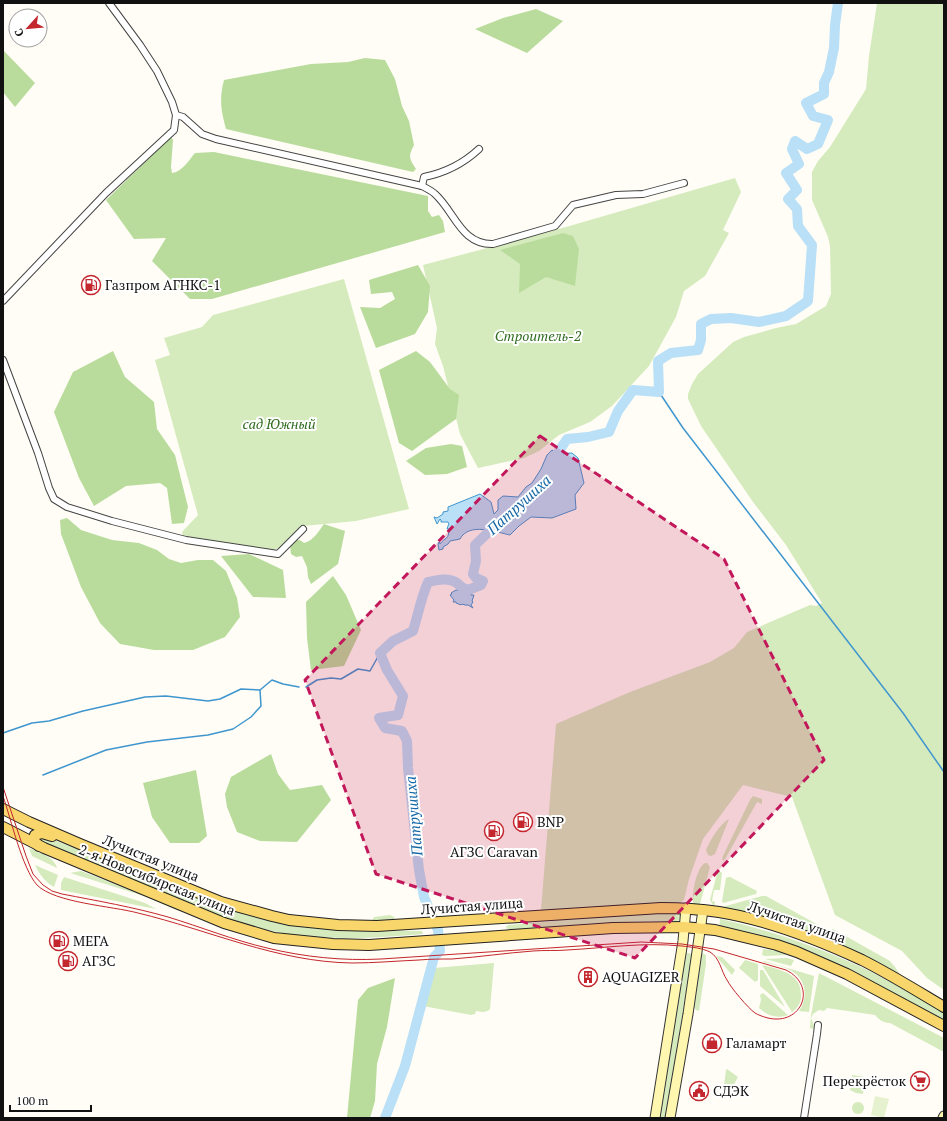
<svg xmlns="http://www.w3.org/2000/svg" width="947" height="1121" font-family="'PT Serif',serif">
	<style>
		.green { fill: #d5ebbd }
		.forest { fill: #b9dc9c }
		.pitch { fill: #e6f2cf }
		.water { fill: #b9e0f7; stroke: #3f96cf }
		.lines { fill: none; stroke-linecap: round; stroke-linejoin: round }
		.stream { stroke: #3f96cf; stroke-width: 1.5 }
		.river { stroke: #b9e0f7; stroke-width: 10 }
		.street-casing { stroke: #444; stroke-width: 8 }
		.secondary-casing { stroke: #333; stroke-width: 11 }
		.primary-casing { stroke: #222; stroke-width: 12 }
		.street { stroke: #fff; stroke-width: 6 }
		.secondary { stroke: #fff6b0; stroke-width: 9 }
		.primary { stroke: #f9d66b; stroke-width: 10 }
		.tram { stroke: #c4262e; stroke-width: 1 }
		.marked { fill: #c2185b; fill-opacity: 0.2; stroke: #c2185b; stroke-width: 3; stroke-dasharray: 8 5; stroke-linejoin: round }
		.labels { text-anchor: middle; stroke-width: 4; stroke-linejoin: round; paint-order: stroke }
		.poi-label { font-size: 14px; fill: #111; stroke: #fff; text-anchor: start }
		.park-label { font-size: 14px; font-style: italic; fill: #2f6b1f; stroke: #fff }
		.street-label { font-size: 14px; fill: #111; stroke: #fff }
		.water-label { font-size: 15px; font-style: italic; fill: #1768a6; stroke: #fff }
	</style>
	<rect width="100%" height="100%" fill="#fffdf5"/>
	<!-- green -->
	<g class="green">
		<path d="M877 3H944V990L927 978 902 951 835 915 792 797 743 785 703 839 689 879 684 900 680 903 626 905 541 910 556 724 630 692 710 662 734 648 747 632 810 605 816 606 822 603 786 545 753 502 701 426 688 399V394L692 384 698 374 733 342 744 337 776 328 796 324 826 306 831 294 830 246 828 237 812 200V172L818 161 830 147 866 89 869 56Z"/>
		<path d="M735 178 741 192 723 230 729 233 705 276 684 291 676 317 649 366 612 406 590 422 559 435 539 451 524 458 478 468 460 434 443 366 435 344 437 328 423 265 566 227Z"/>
		<path d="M344 279 409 509 356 521 303 526 279 548 272 550 183 536 182 532 198 515 155 360 170 355 164 338 202 327 213 315Z"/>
		<path d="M753 796 762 799V804L757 802 724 861 722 859 723 856 750 800Z"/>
		<path d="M729 819 715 854 711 856 708 855 706 850C710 840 720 824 729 819Z"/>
		<path d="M41 835 225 906 304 926 354 930 422 931 423 934C381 938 338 940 296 935 268 932 240 922 213 914L41 843 38 836Z"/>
		<path d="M29 848C39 853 54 856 57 868L32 856Z"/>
		<path d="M705 863H707L710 867 700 904V905H694C690 898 697 866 705 863Z"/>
		<path d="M35 865 58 875 54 887C45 882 39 874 35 865Z"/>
		<path d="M718 870 722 873 720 890H714L712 901 715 902 714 907 710 900Z"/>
		<path d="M81 871C114 884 147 896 180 910L179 911 144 896 70 873Z"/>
		<path d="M64 877 145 903 156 909 61 890V883Z"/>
		<path d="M728 877H730L757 891 756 894 723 903 722 901 726 878Z"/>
		<path d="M762 896H766L829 931 833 929 890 961 895 967 903 980 871 962 722 909V907Z"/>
		<path d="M678 912 680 914 679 920 676 922 660 921 598 923 510 930 507 929 506 926 509 925 554 921 568 918Z"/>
		<path d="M390 915 394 917 395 920 422 918V920L376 922 372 921 374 917Z"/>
		<path d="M720 919C769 930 815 946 861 967 889 980 916 997 944 1011V1020L851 970 828 961 788 944 751 933 719 927Z"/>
		<path d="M763 949 777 951 787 955 765 956 762 955Z"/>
		<path d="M685 952 692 954 666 1118H658Z"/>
		<path d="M702 953 706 955V964L699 1011 696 1010 693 1006 701 954Z"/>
		<path d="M716 956 722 957 735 970 732 975Z"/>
		<path d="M787 958 794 960 791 966 765 959Z"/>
		<path d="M745 960 758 964V980L755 982 739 968Z"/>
		<path d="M764 961 814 976 809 1012 799 1011C809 997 806 978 790 970 782 966 771 964 763 962Z"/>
		<path d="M494 963 490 1009C486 1013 481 1012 476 1011L475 1014 471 1015 423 1006 434 968Z"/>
		<path d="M762 965C778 969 801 973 801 994 802 1001 798 1008 792 1012Z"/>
		<path d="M760 970H763L785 1007 760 986Z"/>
		<path d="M819 973 944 1038V1052L890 1023C884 1023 879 1020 875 1015L827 1008 824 1011 819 1010 813 1014 811 1018 814 1026 813 1029 810 1028 811 1015Z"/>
		<path d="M763 993 788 1015C777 1019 768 1016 759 1008L761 1000 760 995Z"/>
		<path d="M727 1069 738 1077 727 1097 723 1093 726 1070Z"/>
		<path d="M852 1075 865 1077 863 1094 856 1093 850 1090Z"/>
		<circle cx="858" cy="1108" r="6"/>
	</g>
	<!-- forest -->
	<g class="forest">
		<path d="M536 9 563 21 527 53 475 29 503 18Z"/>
		<path d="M3 50 35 83 15 107 3 92Z"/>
		<path d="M365 58 385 60 395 79 402 106 409 121 414 145C408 157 409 158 416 169L413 172 226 129C221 110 219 99 224 80L311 64 348 62Z"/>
		<path d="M171 137 173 140 171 167 172 173C182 172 189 160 195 153L214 152 428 196V211L432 217 439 215 443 221 445 232 212 299H190L152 261 166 238 134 239 106 200Z"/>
		<path d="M563 233 573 236 579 249 575 286 546 277 519 293 520 264 500 250Z"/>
		<path d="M418 265 430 286 428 312 415 334 376 348 360 307 380 308 395 299 392 292 371 294 369 280Z"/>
		<path d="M113 351 125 377 154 402 157 429 175 455 188 507 184 523 172 524 167 488 160 483 126 486 94 506 79 478 54 412 73 372Z"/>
		<path d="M416 351 430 362 450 389 459 395 456 419 412 451 399 443 379 370Z"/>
		<path d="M451 444 462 446 467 467 447 474 425 475 406 461 426 448Z"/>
		<path d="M67 518 81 530 112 540 139 543 157 550 169 559 181 563 198 560H213L226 571 237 598 240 617 225 637 193 650H154L120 644 100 623 81 587 61 534 60 520Z"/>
		<path d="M324 524 345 531 338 564 311 584 308 577 307 567 302 556 296 557 291 554 290 544C296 539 298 538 304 543 314 540 318 532 324 524Z"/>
		<path d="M249 554 283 570 286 598 253 597 221 556Z"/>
		<path d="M333 576 346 595 361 630 344 666 311 670 307 638 306 602Z"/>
		<path d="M271 754 278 774 290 790 322 785 331 800 297 842 260 841 237 832 227 807 225 794 231 777Z"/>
		<path d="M196 770 207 836 199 843H170L152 817 143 783Z"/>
		<path d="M395 978 387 1027 377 1064 375 1101 370 1118H347L358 1000 368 988Z"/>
	</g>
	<!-- pitch -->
	<path class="pitch" d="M875 1096 889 1099 884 1118 871 1115Z"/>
	<!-- water -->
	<g class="water">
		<path d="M552 450 557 454 572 453 578 458 584 483 575 495 576 509 552 518 531 517 519 526 510 535C496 532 469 522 460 539L450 541 448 544 443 547V549L439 550 438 544 439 542 440 544C445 537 449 540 449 529H447L448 526 449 524 448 522H441V520L440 519 437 524 434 517 437 518 443 514V512L448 511V507L480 494 491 502 494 514 498 510V500L503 496 518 497 526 487 532 483 541 469 547 455Z"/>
		<path d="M462 584 467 585 473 589 474 586 475 589 471 591V595H474L472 601 473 602 471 605 473 608 468 605H465L462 604 461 605 456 603V602H453L454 600 450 595 452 594 451 593 456 590H460L461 588H464L465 587 461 585Z"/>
	</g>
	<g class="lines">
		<!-- stream -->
		<g class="stream">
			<path d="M659 392 683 428 903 713 944 772"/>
			<path d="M306 687 317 680 331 678 341 679 358 669 370 671 380 653"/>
			<path d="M3 733 32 723 49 721 83 711 145 697 166 696 208 701 220 699 241 689 260 690"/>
			<path d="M43 775 106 750 147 742 208 735 233 729 251 717 261 706 260 690 272 680 283 684 299 687"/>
		</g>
		<!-- river -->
		<g class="river">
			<path d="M555 467 557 454 567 439 588 437 609 432 618 411 633 390 659 392 658 361 671 353 698 350 701 340V324L711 319 731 318 759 322 786 316 808 301 812 245 798 226 797 209 788 199 797 190 786 173 799 164 792 149 795 141 807 149 818 144 828 120 813 116 806 103 824 94V83L829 72 834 48 835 25 838 3"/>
			<path d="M385 1118 405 1066 434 957 440 951 438 930 424 897 419 870 408 768 407 741 402 731 385 728 379 718 398 715 403 696 387 670 380 653 393 641 413 631C418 615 421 598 428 582 437 580 449 577 457 583 462 587 461 588 468 590L481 585 483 581 476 578 473 574 476 561 475 545 499 522"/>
		</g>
		<!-- street casing -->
		<g class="street-casing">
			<g id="street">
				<path d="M176 115 183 117 202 134 216 139 422 186C426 188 432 191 435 194 455 212 461 245 493 244L555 226 573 205 616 195 643 194 684 183"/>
				<path d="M422 186 424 177C444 173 464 163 479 149"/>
				<path d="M3 301 106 193 174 130 176 115 172 102 157 71 140 45 109 3"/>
				<path d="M3 360 38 453 49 488 54 499 67 507 112 521 186 540 278 554 303 529"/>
				<path d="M804 1118 817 1034 818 1025"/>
			</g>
		</g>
		<!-- secondary casing -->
		<g class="secondary-casing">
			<g id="secondary">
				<path d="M655 1118 683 941 686 908"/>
				<path d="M670 1118 688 1014 703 910"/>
				<path d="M943 1118 944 1116"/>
			</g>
		</g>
		<!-- primary casing -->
		<g class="primary-casing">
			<g id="primary">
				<path d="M3 809 29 822 80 844 221 902 272 916 289 920 338 925 377 926 661 908C680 908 699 909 719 912 768 920 817 939 862 960 890 974 917 991 944 1007"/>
				<path d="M3 827 44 848 224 923 274 938 333 944 369 945 613 928 684 927 715 930 777 945 797 952 847 974 944 1026"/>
				<path d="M39 846 34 841 35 835 42 833 52 836"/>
			</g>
		</g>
		<!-- street -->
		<use href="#street" class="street"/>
		<!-- secondary -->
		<use href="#secondary" class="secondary"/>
		<!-- primary -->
		<use href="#primary" class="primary"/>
		<!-- tram -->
		<path class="tram" d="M3 787 26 856 33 874 43 885 52 891 62 894C98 901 133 907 168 917 201 927 233 940 267 948 304 957 343 961 381 959L641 942 682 944 714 949 786 970C818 986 802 1026 768 1018 764 1017 758 1015 755 1013 748 1008 731 988 727 980 721 971 720 958 710 952 702 948 691 947 682 946 643 942 605 948 567 950 556 951 545 950 533 951 506 953 479 957 452 959 441 959 430 959 419 960 396 961 374 963 352 963 277 962 209 930 138 913 112 906 55 903 37 885 22 868 11 819 3 796"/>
	</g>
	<!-- marked area -->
	<path class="marked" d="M540 436 724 559 824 760 635 958 376 874 305 680Z"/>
	<!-- icons -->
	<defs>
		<g id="fuel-ring" transform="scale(1)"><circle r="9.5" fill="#fff" stroke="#c4262e" stroke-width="1.5"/><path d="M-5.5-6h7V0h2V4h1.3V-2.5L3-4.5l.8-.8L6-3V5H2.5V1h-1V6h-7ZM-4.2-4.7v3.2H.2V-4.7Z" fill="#c4262e"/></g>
		<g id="building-ring" transform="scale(1)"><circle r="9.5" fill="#fff" stroke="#c4262e" stroke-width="1.5"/><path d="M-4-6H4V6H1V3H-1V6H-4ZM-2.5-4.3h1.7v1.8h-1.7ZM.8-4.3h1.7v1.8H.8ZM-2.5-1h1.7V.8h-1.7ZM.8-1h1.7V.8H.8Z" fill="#c4262e"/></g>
		<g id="shop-ring" transform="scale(1)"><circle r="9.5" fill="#fff" stroke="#c4262e" stroke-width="1.5"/><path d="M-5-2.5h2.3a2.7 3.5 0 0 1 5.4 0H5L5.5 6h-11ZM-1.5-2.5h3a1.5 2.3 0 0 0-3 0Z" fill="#c4262e"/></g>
		<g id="supermarket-ring" transform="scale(1)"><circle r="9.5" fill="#fff" stroke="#c4262e" stroke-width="1.5"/><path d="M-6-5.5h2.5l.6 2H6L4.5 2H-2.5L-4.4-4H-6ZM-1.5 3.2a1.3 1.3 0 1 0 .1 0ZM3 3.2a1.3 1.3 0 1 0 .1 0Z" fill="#c4262e"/></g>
		<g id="civic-ring" transform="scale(1)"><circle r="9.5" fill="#fff" stroke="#c4262e" stroke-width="1.5"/><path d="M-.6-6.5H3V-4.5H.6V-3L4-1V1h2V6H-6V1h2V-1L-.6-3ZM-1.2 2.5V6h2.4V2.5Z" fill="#c4262e"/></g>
	</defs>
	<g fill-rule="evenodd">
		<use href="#fuel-ring" x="91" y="285"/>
		<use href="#fuel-ring" x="523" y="822"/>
		<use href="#fuel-ring" x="494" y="831"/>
		<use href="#fuel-ring" x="59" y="941"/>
		<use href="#fuel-ring" x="68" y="961"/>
		<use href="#building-ring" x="588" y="977"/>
		<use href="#shop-ring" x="712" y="1043"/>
		<use href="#supermarket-ring" x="920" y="1081"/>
		<use href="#civic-ring" x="699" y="1091"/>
	</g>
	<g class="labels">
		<!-- poi labels -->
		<g class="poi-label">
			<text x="105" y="290">Газпром АГНКС-1</text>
			<text x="537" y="827">BNP</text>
			<text x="494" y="857" text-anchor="middle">АГЗС Caravan</text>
			<text x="73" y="946">МЕГА</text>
			<text x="82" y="966">АГЗС</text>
			<text x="602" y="982">AQUAGIZER</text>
			<text x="726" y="1048">Галамарт</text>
			<text x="906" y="1086" text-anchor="end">Перекрёсток</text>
			<text x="713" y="1096">СДЭК</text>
		</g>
		<!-- park labels -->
		<g class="park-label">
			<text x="538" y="341">Строитель-2</text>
			<text x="279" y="429">сад Южный</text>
		</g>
		<!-- street labels -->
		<g class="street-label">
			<text transform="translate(151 858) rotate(22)" y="5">Лучистая улица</text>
			<text transform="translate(157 880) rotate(22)" y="5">2-я Новосибирская улица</text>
			<text transform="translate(472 906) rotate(-4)" y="5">Лучистая улица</text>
			<text transform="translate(797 922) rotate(19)" y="5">Лучистая улица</text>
		</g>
		<!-- water labels -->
		<g class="water-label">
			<text transform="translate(519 505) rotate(-42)" y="5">Патрушиха</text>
			<text transform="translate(414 816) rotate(-95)" y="5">Патрушиха</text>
		</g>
	</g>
	<!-- border -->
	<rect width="947" height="1121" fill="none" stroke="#111111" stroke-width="8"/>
	<!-- north arrow -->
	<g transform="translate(28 28) rotate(243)"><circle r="19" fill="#ffffff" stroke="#a0a0a0"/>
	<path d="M0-3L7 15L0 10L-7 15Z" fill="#c4262e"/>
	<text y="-6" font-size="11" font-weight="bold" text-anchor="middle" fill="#111111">С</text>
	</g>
	<!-- scale -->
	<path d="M10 1105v6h81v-6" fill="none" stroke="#111111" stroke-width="2"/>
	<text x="16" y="1105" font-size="12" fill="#111111" stroke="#ffffff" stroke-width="3" paint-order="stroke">100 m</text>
</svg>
